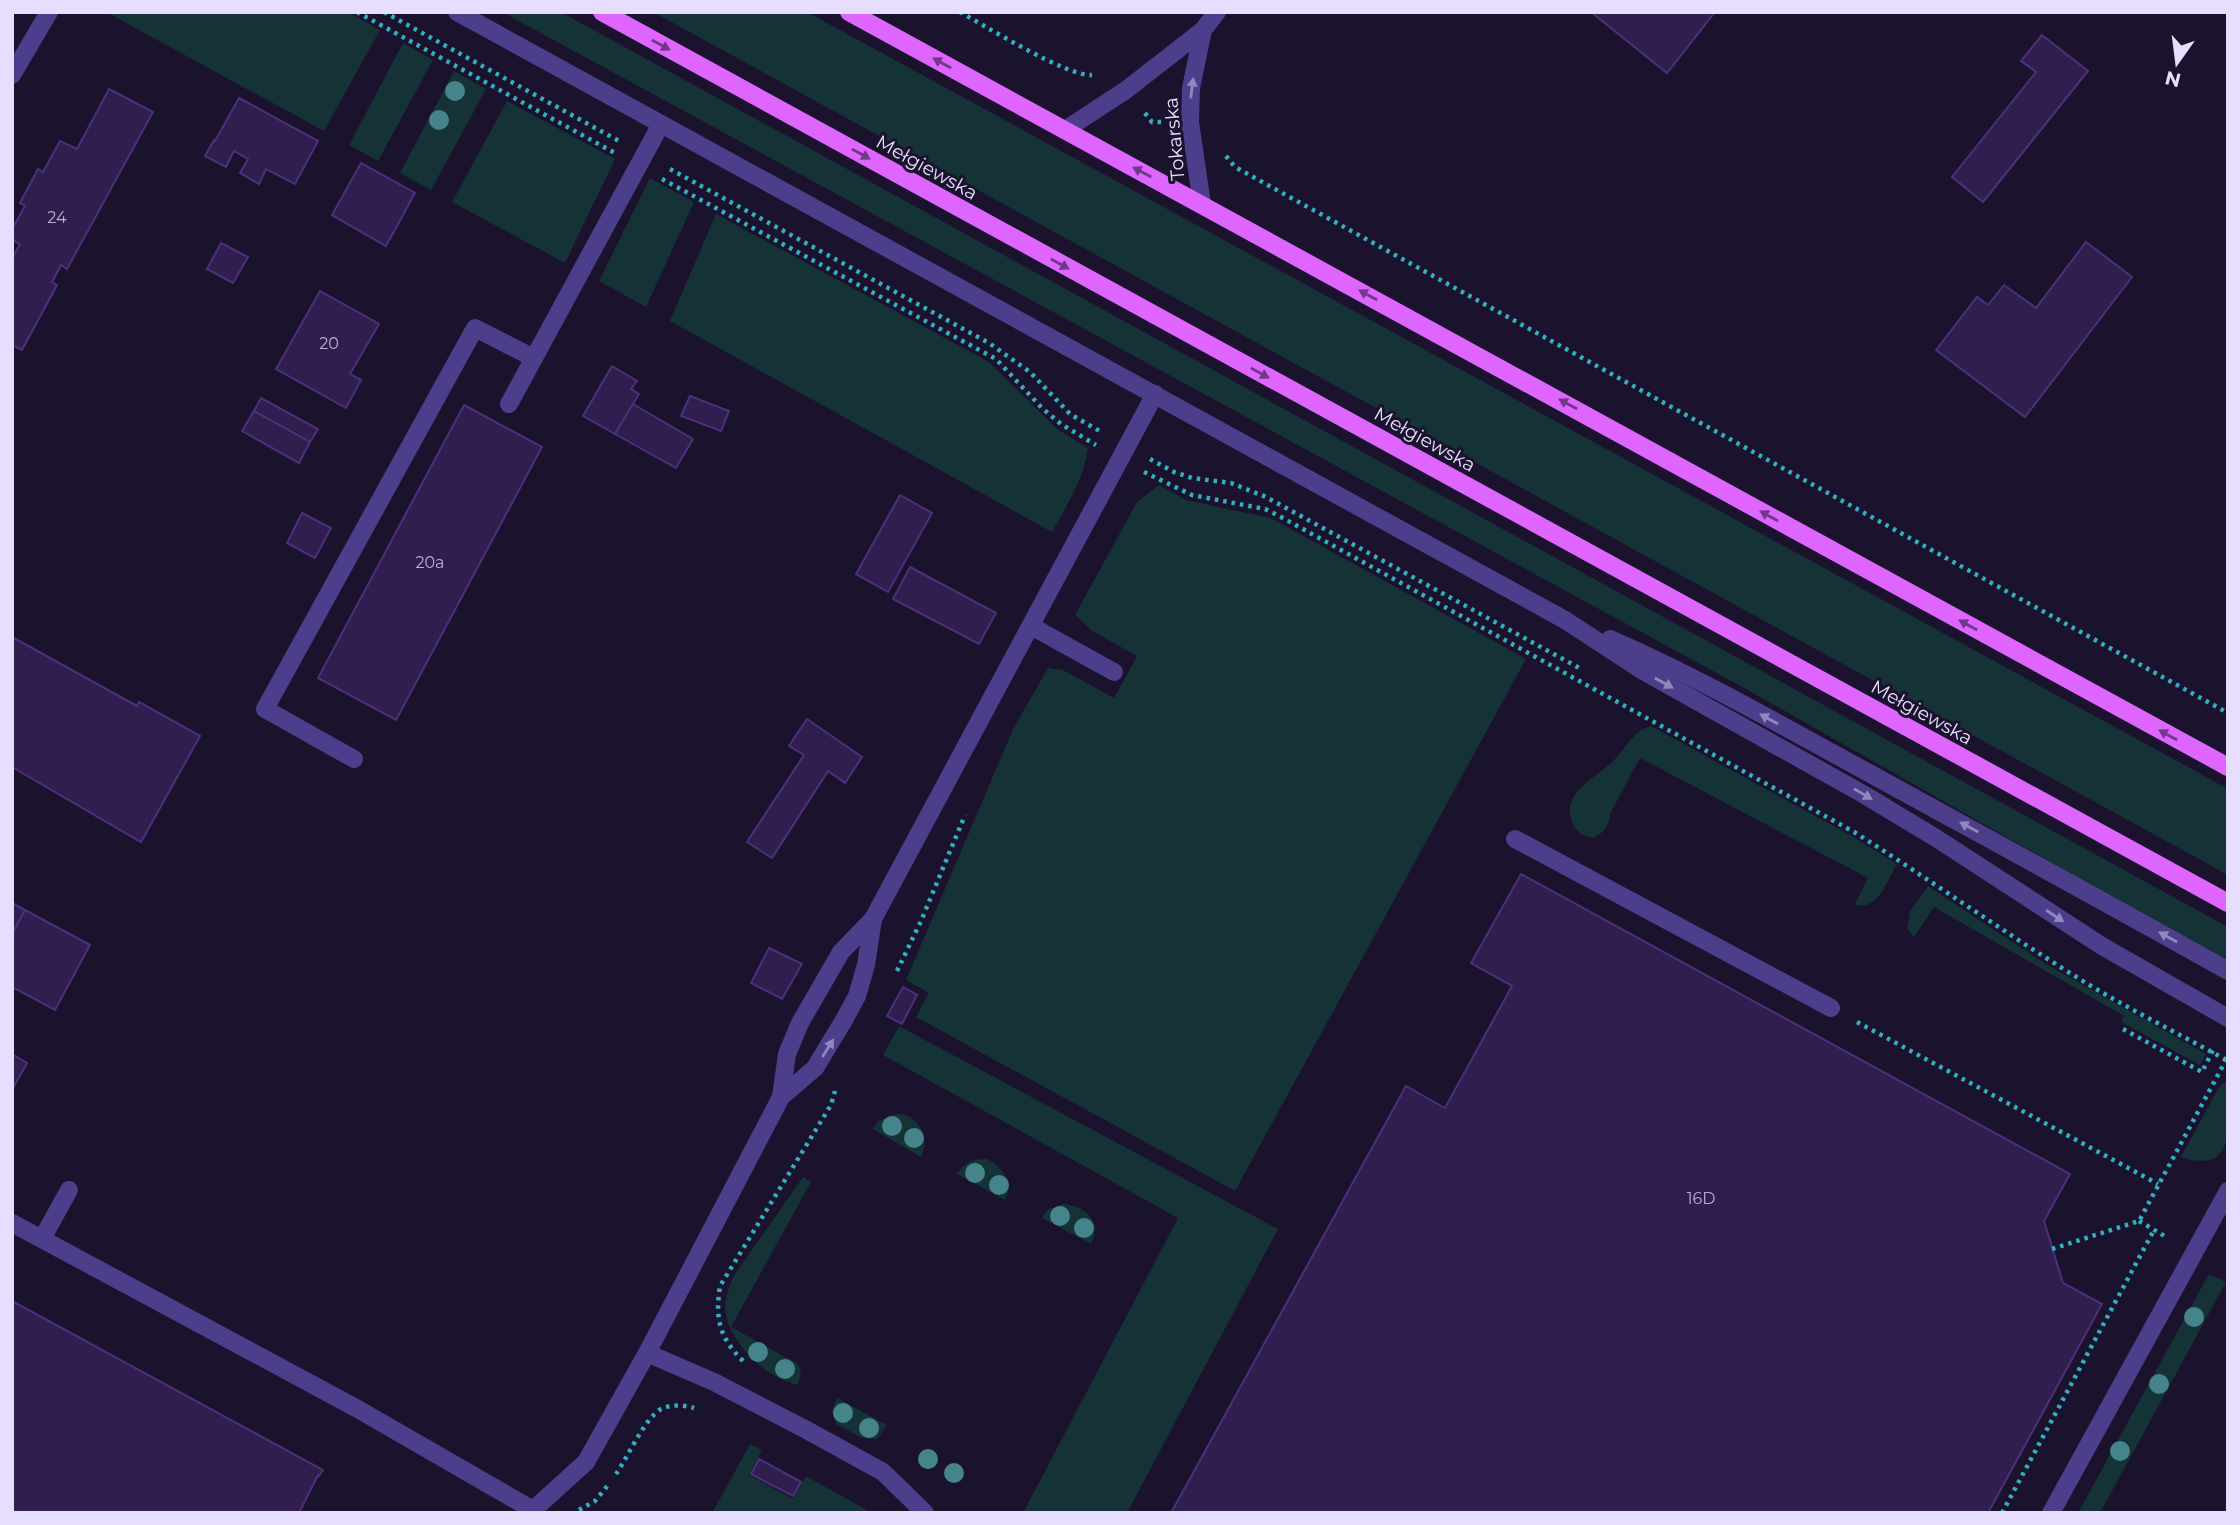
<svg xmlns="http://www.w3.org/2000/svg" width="2240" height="1525" font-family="Montserrat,sans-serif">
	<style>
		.green { fill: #153237 }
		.building { fill: #301e4e; stroke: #4b307a; stroke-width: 2 }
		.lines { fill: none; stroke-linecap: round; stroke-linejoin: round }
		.path { stroke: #32b0bf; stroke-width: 4.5; stroke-dasharray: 3.5 5; stroke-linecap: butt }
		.minor { stroke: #4d3e8b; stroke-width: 18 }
		.major { stroke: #de66fe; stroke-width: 18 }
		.tree { fill: #45848a }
		.oneway { fill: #73388b }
		.oneway2 { fill: #9286bf }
		.labels { text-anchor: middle; stroke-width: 6; stroke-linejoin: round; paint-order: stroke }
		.number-label { font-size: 16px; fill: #b9aed3 }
		.street-label { font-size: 19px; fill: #e7deff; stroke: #1b122d }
	</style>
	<rect width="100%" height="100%" fill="#1b122d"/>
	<!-- green -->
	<g class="green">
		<path d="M106 12H348L380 30 324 131Z"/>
		<path d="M502 12H561L2228 927V963L1746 689Z"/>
		<path d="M653 12H807L2190 768 2228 789V875Z"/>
		<path d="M403 43 433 60 378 161 349 145Z"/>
		<path d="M454 71 486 89 431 190 400 173Z"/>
		<path d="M507 101 615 159 565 263 452 202Z"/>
		<path d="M650 178 694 202 646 307 599 281Z"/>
		<path d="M716 214 982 358 990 363 1057 429 1088 448C1084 479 1067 505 1052 532L670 321Z"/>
		<path d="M1159 485 1186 500 1271 518 1526 659 1235 1191 916 1017 929 993 906 980 1014 727 1048 668 1063 670 1114 698 1137 656 1092 631 1075 615 1137 502Z"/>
		<path d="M1651 726 1850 835 1897 864C1888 879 1877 913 1855 904L1868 878 1640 758 1610 814C1609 826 1604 832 1594 838 1584 836 1578 834 1573 824 1559 793 1595 779 1612 762 1625 750 1633 730 1651 726Z"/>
		<path d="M1928 886 2044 963 2206 1054 2200 1065 2121 1022 2124 1016 1934 907 1914 937 1907 929 1910 911Z"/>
		<path d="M899 1026 1278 1229 1127 1513H1023L1178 1218 883 1055Z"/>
		<path d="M2226 1081H2228C2228 1117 2240 1177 2181 1157L2219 1087Z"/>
		<path d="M896 1114C918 1113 931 1138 921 1157L873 1129 878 1121Z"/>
		<path d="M987 1159C1003 1167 1014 1182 1005 1200L957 1174C965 1162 973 1159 987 1159Z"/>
		<path d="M803 1177 811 1182 731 1327 798 1364 801 1371 798 1385C766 1377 735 1349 726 1316 723 1303 729 1285 735 1274Z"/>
		<path d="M1063 1204C1085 1206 1103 1221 1091 1244L1042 1218 1047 1210Z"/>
		<path d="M2209 1274 2226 1282 2100 1513H2078Z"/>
		<path d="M837 1398 887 1425 877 1439 862 1438 836 1424 832 1411Z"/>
		<path d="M750 1444 762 1450 749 1475 793 1499 806 1476 872 1513H712Z"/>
	</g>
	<!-- building -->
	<g class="building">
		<path d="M1591 12H1715L1667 73Z"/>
		<path d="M2042 35 2088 71 1983 202 1952 177 2036 72 2021 61Z"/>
		<path d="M109 89 153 112 67 269 61 265 52 282 57 285 22 350 12 345V259L20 244 12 240V229L25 206 20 203 38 169 43 172 60 141 77 149Z"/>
		<path d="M239 98 318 141 295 184 266 169 259 184 240 173 248 159 234 151 226 167 205 156 214 140 215 141Z"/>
		<path d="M361 163 415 193 386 246 332 215Z"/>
		<path d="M2086 242 2132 277 2025 417 1936 350 1977 297 1988 305 2004 285 2036 308Z"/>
		<path d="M221 243 248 257 233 283 207 269Z"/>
		<path d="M320 291 379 324 350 374 361 380 346 408 276 369Z"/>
		<path d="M612 366 637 381 631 389 639 394 615 434 583 416Z"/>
		<path d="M690 396 729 411 721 431 681 416Z"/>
		<path d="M261 398 318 429 310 442 254 411Z"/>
		<path d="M633 404 693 439 676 468 615 434Z"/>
		<path d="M464 405 542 447 396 720 318 678Z"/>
		<path d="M254 411 310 442 299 463 242 431Z"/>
		<path d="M900 495 932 513 888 592 856 574Z"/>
		<path d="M302 513 331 528 315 558 287 543Z"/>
		<path d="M910 567 996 613 979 644 893 599Z"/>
		<path d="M12 637 137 706 139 702 200 736 141 842 12 767Z"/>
		<path d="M807 719 862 757 845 783 828 771 772 858 747 842 804 755 789 746Z"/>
		<path d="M1521 874 2070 1174 2044 1221 2063 1283 2102 1304 1988 1513H1171L1406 1086 1445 1108 1512 986 1471 963Z"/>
		<path d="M12 903 25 910 12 934Z"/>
		<path d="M25 910 90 945 55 1010 12 987V934Z"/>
		<path d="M769 948 802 964 782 999 751 983Z"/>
		<path d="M903 987 917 995 902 1024 887 1016Z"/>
		<path d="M12 1054 27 1063 12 1090Z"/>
		<path d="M12 1301 323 1470 319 1476 318 1475 299 1513H12Z"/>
		<path d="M759 1459 801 1482 793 1496 751 1474Z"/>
	</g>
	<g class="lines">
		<!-- path -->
		<g class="path">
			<path d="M357 12 615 153"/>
			<path d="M384 12 619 141"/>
			<path d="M960 12C985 26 1068 77 1092 75"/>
			<path d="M1145 113 1152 122H1163"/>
			<path d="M1226 156 1235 167 2228 713"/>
			<path d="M670 169 989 343 1030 372 1070 414 1103 433"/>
			<path d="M662 179 996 359 1042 408 1061 424 1096 445"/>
			<path d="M1150 459 1174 472 1192 478 1231 483 1266 497 1583 670"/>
			<path d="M1144 472 1192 495 1265 509 1281 517 1854 832C1929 879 2002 931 2078 978 2126 1008 2178 1033 2228 1061"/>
			<path d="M897 971 921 921 965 815"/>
			<path d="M1857 1022 2158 1184"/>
			<path d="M2123 1029 2202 1072 2213 1050"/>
			<path d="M2139 1221 2168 1238"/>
			<path d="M2052 1249 2139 1221 2226 1060"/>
			<path d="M743 1361C719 1337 715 1319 720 1286L831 1105 835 1091"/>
			<path d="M616 1474C628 1457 644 1419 661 1409 671 1404 685 1405 694 1408"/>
			<path d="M579 1510 595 1501 609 1484"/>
			<path d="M2002 1513 2154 1230"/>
		</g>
		<!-- minor -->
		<g class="minor">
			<path d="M457 12 1565 620 1643 671 1863 794 1936 838 2102 946 2228 1018"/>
			<path d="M12 75 49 12"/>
			<path d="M1065 130 1126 90 1203 30 1217 12"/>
			<path d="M1202 204 1190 122 1191 88 1203 30"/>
			<path d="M509 404 661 124"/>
			<path d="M1031 626 1114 672"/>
			<path d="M1610 639C1700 678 1784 727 1869 773 1989 839 2109 904 2228 971"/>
			<path d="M354 759 265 709 475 328 534 358"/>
			<path d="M1515 839 1831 1008"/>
			<path d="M781 1097 815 1068 844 1020 857 996 866 965 873 919"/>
			<path d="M12 1223 356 1408 533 1510 586 1462 647 1353 714 1382 803 1428 883 1472 925 1513"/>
			<path d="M42 1239 69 1190"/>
			<path d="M647 1353 781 1097 787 1054 800 1023 841 952 873 919 1155 394"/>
			<path d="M2051 1513 2228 1191"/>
		</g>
		<!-- major -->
		<g class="major">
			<path d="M602 12 2228 903"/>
			<path d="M849 12 2228 767"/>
		</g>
	</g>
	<!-- trees -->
	<g class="tree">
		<circle cx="455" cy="91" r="10"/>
		<circle cx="439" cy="120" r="10"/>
		<circle cx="892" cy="1126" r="10"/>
		<circle cx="914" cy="1138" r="10"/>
		<circle cx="975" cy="1173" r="10"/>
		<circle cx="999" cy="1185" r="10"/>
		<circle cx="1060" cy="1216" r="10"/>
		<circle cx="1084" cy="1228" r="10"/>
		<circle cx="2194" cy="1317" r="10"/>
		<circle cx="758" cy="1352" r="10"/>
		<circle cx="785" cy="1369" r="10"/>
		<circle cx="2159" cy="1384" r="10"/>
		<circle cx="843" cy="1413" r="10"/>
		<circle cx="869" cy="1428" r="10"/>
		<circle cx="2120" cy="1451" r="10"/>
		<circle cx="928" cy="1459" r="10"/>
		<circle cx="954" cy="1473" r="10"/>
	</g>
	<!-- one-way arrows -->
	<defs><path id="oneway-solid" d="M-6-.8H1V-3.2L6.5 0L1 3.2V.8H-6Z" transform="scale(1.75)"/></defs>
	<g class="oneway">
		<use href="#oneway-solid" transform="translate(661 45) rotate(29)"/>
		<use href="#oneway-solid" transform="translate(942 63) rotate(-151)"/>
		<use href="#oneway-solid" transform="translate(861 154) rotate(29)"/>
		<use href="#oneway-solid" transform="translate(1142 172) rotate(-152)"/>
		<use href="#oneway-solid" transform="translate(1060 264) rotate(29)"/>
		<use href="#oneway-solid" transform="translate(1368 295) rotate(-151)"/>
		<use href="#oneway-solid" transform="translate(1260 373) rotate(29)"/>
		<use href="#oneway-solid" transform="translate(1568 404) rotate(-151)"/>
		<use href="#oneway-solid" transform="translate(1769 516) rotate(-151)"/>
		<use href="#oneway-solid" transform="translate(1968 625) rotate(-151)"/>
		<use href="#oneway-solid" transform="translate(2168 735) rotate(-151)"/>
	</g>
	<g class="oneway2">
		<use href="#oneway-solid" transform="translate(1192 88) rotate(-83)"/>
		<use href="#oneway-solid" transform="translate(1664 683) rotate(29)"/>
		<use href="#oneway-solid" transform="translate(1769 719) rotate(-151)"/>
		<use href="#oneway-solid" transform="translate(1863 794) rotate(30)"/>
		<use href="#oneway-solid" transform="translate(1969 827) rotate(-152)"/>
		<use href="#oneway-solid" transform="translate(2055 916) rotate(33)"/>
		<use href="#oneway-solid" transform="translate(2168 937) rotate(-151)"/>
		<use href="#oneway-solid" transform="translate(828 1048) rotate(-58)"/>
	</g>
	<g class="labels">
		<!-- number labels -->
		<g class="number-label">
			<text x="57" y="223">24</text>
			<text x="329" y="349">20</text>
			<text x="430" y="568">20a</text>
			<text x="1701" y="1204">16D</text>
		</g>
		<!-- street labels -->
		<g class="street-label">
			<text transform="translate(1174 139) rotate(-95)" y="7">Tokarska</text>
			<text transform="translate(927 167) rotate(29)" y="7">Mełgiewska</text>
			<text transform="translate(1425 439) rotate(29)" y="7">Mełgiewska</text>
			<text transform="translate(1922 712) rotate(29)" y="7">Mełgiewska</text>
		</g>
	</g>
	<!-- border -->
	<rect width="2240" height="1525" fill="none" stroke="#e7deff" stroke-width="28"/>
	<!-- north arrow -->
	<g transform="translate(2177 63) rotate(194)" stroke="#1b122d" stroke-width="5" paint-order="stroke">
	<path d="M0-5L12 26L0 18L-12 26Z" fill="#e7deff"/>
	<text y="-10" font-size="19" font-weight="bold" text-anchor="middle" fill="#e7deff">N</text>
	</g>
</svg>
